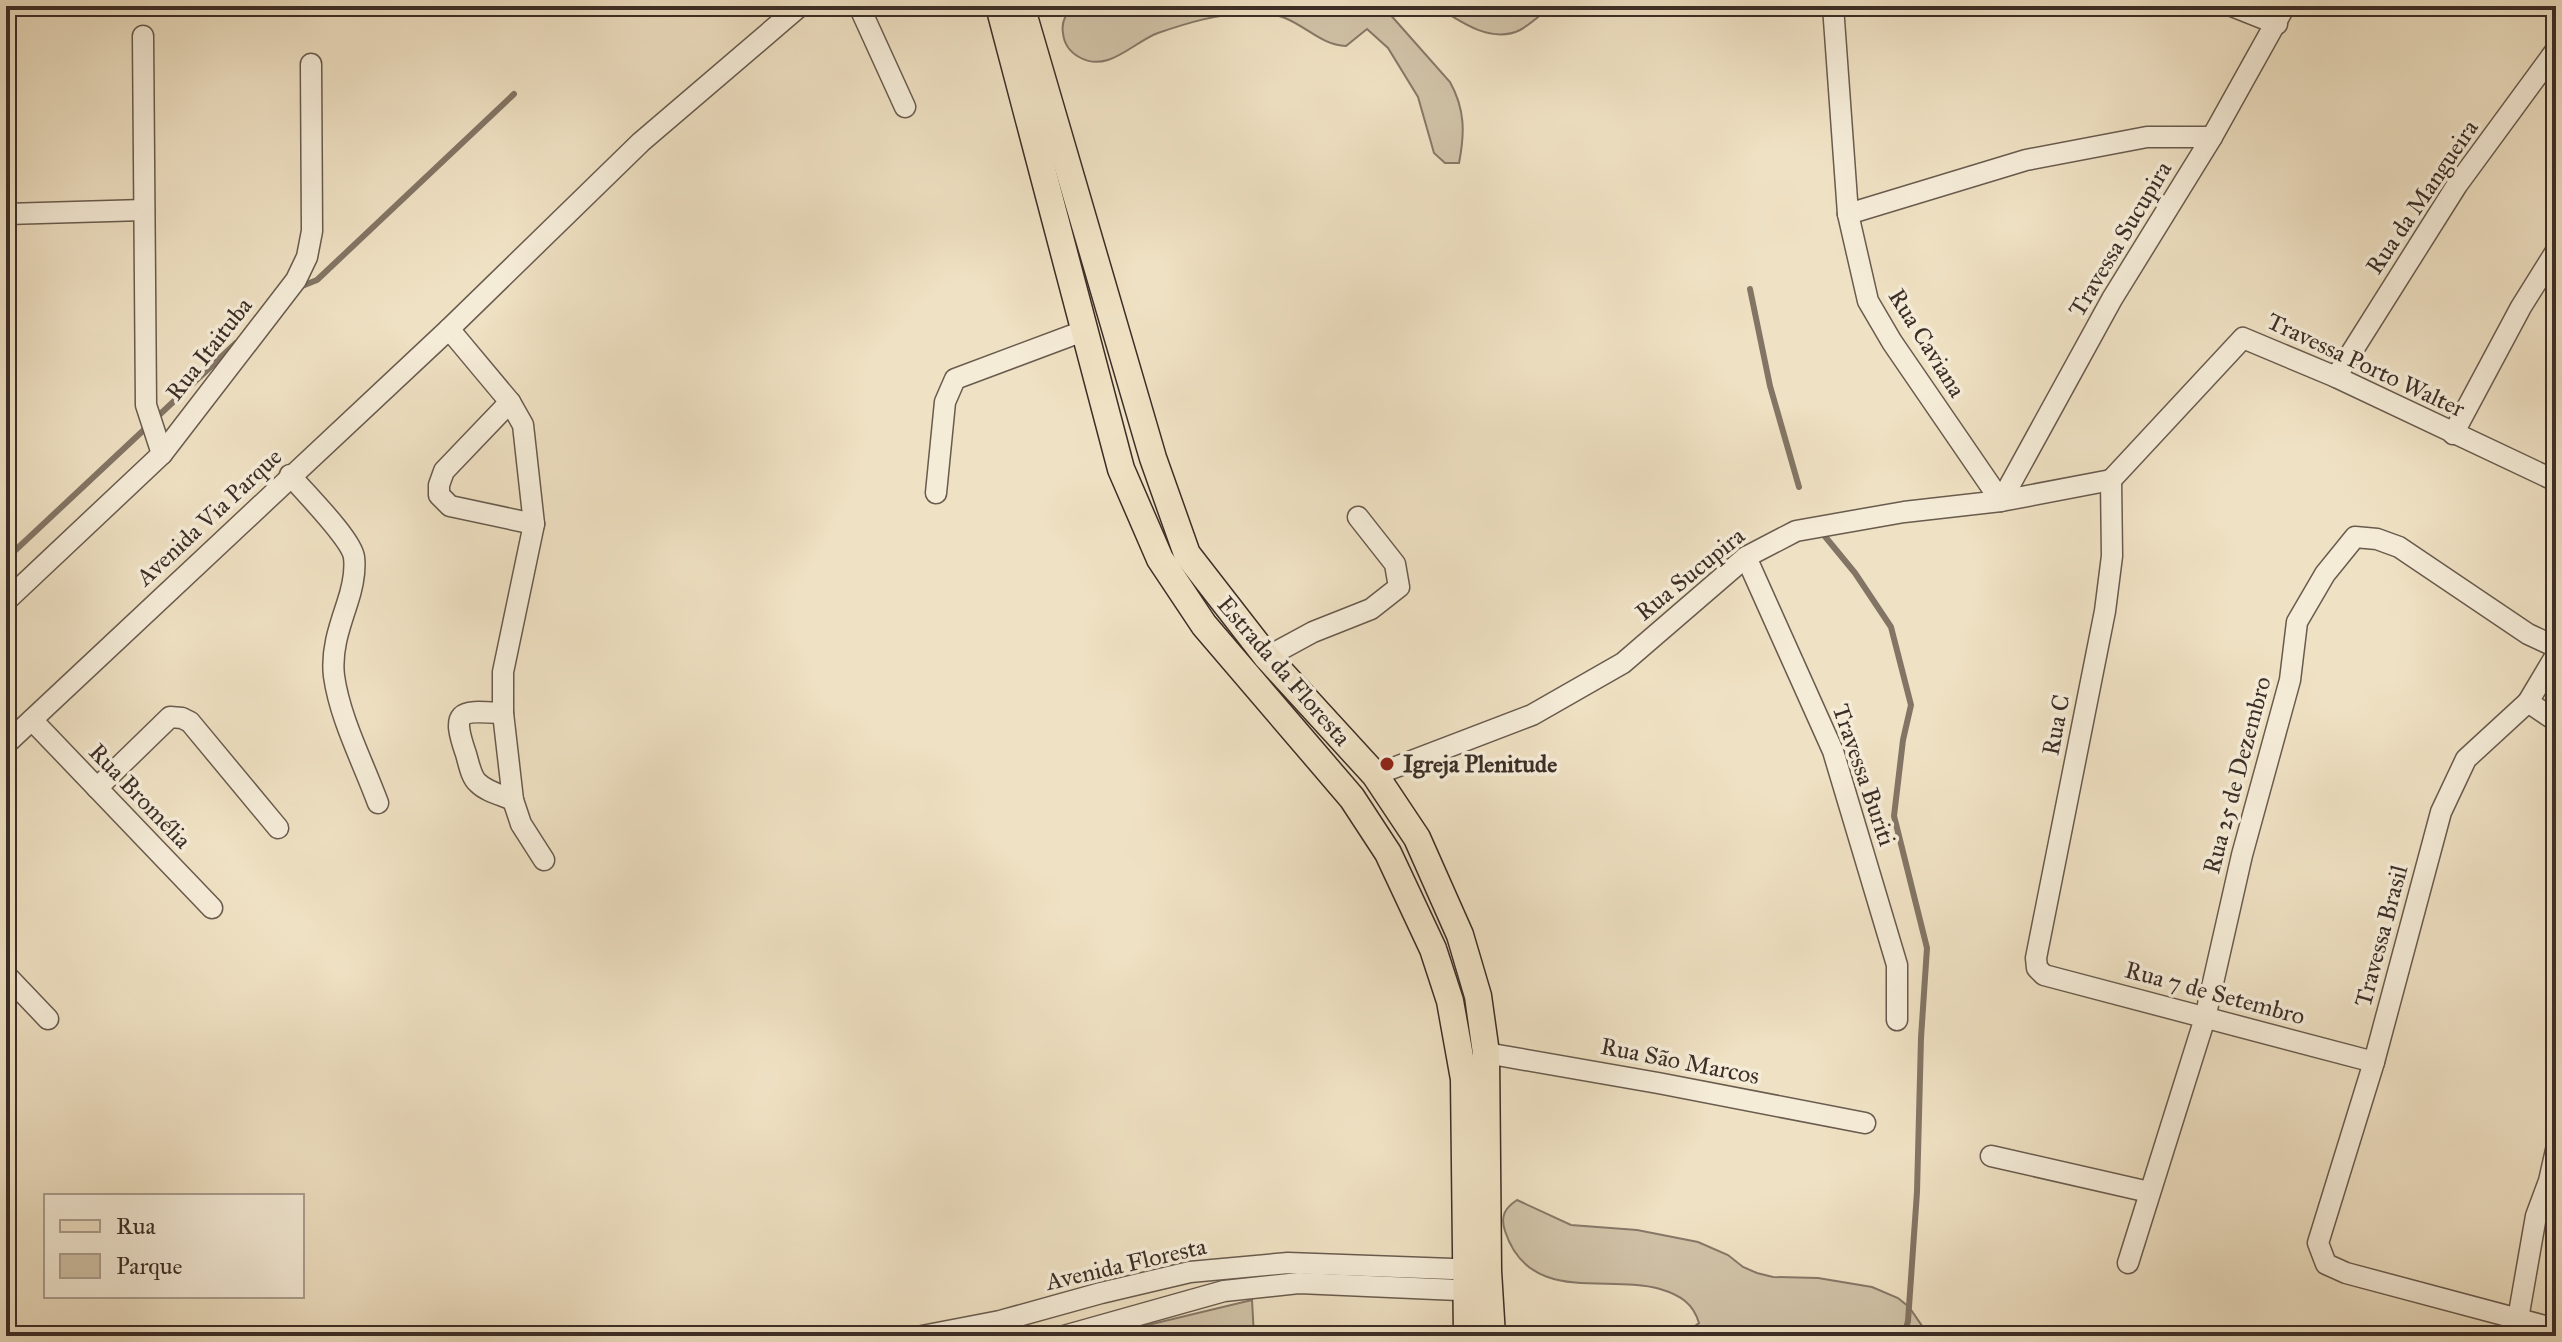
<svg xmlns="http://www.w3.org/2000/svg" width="2562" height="1342" font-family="'IM FELL Great Primer',serif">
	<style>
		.green { fill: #d1c3a8; stroke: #867868; stroke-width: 2 }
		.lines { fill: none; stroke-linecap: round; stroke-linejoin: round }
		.stream { stroke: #837565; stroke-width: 6 }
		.minor-casing { stroke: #695b4e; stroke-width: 23 }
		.major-casing { stroke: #3c2e27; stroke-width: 29 }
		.minor { stroke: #f5ecd8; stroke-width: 20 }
		.major { stroke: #efe1c3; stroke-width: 26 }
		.poi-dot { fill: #8f2418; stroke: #f5ecd8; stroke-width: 3 }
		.labels { text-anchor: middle; stroke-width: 7; stroke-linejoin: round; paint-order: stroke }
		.street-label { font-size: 24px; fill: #3c2e27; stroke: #f5ecd8 }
		.poi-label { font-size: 24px; font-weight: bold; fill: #3c2e27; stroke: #f5ecd8; text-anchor: start }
	</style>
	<rect width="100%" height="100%" fill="#efe1c3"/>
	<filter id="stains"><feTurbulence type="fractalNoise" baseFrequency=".0025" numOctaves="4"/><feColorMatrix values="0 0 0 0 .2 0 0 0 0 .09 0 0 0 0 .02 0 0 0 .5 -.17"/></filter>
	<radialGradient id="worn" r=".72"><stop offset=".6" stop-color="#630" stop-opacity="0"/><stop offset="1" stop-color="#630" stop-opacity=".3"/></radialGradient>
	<!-- green -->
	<g class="green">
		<path d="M1074 6H1388V12L1450 82C1465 109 1465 133 1459 163H1445L1434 153 1418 97 1388 48 1367 29 1346 46C1322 45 1307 27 1285 18 1275 14 1259 13 1248 13 1217 14 1187 23 1158 33 1133 42 1108 74 1079 57 1070 52 1064 44 1063 33 1061 22 1066 13 1074 6Z"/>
		<path d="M1436 6H1552C1542 13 1531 24 1520 30 1492 44 1460 22 1436 6Z"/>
		<path d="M1517 1200 1571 1225 1637 1230 1698 1242 1728 1255 1743 1267 1757 1273 1773 1277 1818 1278 1872 1287 1898 1298 1909 1307 1929 1336H1681L1699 1323C1693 1303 1680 1295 1660 1289 1606 1274 1529 1305 1505 1231 1500 1216 1505 1208 1517 1200Z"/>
		<path d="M1252 1300 1254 1336H1102Z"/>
	</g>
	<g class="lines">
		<!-- stream -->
		<g class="stream">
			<path d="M297 288 317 280 514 94"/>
			<path d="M1750 289 1770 386 1799 487"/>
			<path d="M156 418 236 343"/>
			<path d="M1823 534 1855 573 1891 627 1911 705 1903 740 1894 816 1927 948 1921 1038 1917 1192 1908 1321 1904 1336"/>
			<path d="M6 559 148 426"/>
		</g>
		<!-- minor casing -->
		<g class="minor-casing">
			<g id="minor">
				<path d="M859 6 905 107"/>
				<path d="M1833 6 1848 214 1868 301 1892 342 2001 501 2112 299 2212 137 2285 6"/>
				<path d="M2232 6 2277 24"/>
				<path d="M143 36 146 405 162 454"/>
				<path d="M6 214 144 210"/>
				<path d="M1848 214 2026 160 2147 137H2212"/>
				<path d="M449 329 510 402 523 425 534 524 503 672V713L513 800 521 824 544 860"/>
				<path d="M2336 377 2457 185 2556 50"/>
				<path d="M510 402 444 471 439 485V495L450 506 534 524"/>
				<path d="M2453 434 2521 307 2556 251"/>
				<path d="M290 475C304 492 351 538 354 557 356 573 352 589 347 604 339 628 331 651 334 676 340 719 363 762 378 803"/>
				<path d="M2111 480 2112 556 2105 611 2036 958 2037 968 2044 975 2374 1062"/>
				<path d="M2111 480 2243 338 2336 377 2556 481"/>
				<path d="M936 493 945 402 955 379 1086 330"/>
				<path d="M1746 557 1833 751 1897 965V1020"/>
				<path d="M6 601 162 454 296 280 307 257 312 231 311 64"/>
				<path d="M2556 655 2528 702 2466 759 2441 812 2374 1062 2318 1243 2326 1264 2346 1273 2556 1329"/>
				<path d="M1267 657 1313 632 1371 609 1399 587 1395 564 1358 517"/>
				<path d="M2528 702 2556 721"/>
				<path d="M503 713C461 711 450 708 466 754 469 764 471 777 478 783 487 792 502 795 513 800"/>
				<path d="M32 720 212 908"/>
				<path d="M6 744 449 329 641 142 800 6"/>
				<path d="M1375 775 1532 715 1623 663 1746 557 1796 531 1904 512 2001 501 2111 480"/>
				<path d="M97 788 170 717 182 718 190 722 278 828"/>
				<path d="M6 975 48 1019"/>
				<path d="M1486 1053 1658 1083 1865 1123"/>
				<path d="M1991 1156 2149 1192"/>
				<path d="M2128 1263 2205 1018 2242 855 2290 680 2297 622 2325 574 2355 537 2377 539 2399 547 2528 634 2556 647"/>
				<path d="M922 1336 1000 1321 1101 1293 1190 1272 1288 1263 1480 1270"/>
				<path d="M1064 1336 1224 1291 1299 1283 1481 1291"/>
				<path d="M2515 1336 2536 1216 2549 1181 2556 1150"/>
			</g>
		</g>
		<!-- major casing -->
		<g class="major-casing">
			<g id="major">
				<path d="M999 6 1121 469 1160 559 1204 625 1352 798 1388 853 1433 949 1450 1001 1464 1079 1467 1336"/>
				<path d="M1021 6 1153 458 1187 554 1267 657 1375 775 1417 838 1460 935 1478 996 1486 1053 1488 1271 1492 1336"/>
			</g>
		</g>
		<!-- minor -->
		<use href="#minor" class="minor"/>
		<!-- major -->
		<use href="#major" class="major"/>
	</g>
	<!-- markers -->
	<circle class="poi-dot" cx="1387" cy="764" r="8"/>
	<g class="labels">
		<!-- street labels -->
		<g class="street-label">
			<text transform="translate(2422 197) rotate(-56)" y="8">Rua da Mangueira</text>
			<text transform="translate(2120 239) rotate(-59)" y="8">Travessa Sucupira</text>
			<text transform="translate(1927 343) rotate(58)" y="8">Rua Caviana</text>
			<text transform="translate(209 349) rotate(-52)" y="8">Rua Itaituba</text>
			<text transform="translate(2366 365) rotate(25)" y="8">Travessa Porto Walter</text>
			<text transform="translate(209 517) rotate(-43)" y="8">Avenida Via Parque</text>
			<text transform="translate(1690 574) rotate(-39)" y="8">Rua Sucupira</text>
			<text transform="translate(1284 671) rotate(49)" y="8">Estrada da Floresta</text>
			<text transform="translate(2056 725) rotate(-79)" y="8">Rua C</text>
			<text transform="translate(1864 775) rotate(71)" y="8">Travessa Buriti</text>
			<text transform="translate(2237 775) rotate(-75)" y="8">Rua 25 de Dezembro</text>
			<text transform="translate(140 796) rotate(46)" y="8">Rua Bromélia</text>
			<text transform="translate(2381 936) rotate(-75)" y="8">Travessa Brasil</text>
			<text transform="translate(2215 993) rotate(15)" y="8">Rua 7 de Setembro</text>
			<text transform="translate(1680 1061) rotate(11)" y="8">Rua São Marcos</text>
			<text transform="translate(1126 1264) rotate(-13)" y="8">Avenida Floresta</text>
		</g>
		<!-- poi labels -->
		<g class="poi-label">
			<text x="1403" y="772">Igreja Plenitude</text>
		</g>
	</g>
	<!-- margin -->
	<rect width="2562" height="1342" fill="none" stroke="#efe1c3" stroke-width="32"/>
	<rect x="8" y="8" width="2546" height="1326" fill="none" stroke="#3c2e27" stroke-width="4"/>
	<rect x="16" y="16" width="2530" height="1310" fill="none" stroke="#3c2e27" stroke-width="2"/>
	<!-- legend -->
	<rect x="44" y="1194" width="260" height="104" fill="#f5ecd8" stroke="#aba091" stroke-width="2"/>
	<rect x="60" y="1220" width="40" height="12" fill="#efe1c3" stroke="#aba091" stroke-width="2"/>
	<text x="116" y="1234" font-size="24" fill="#3c2e27">Rua</text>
	<rect x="60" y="1254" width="40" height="24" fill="#d1c3a8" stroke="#aba091" stroke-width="2"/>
	<text x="116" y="1274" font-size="24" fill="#3c2e27">Parque</text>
	<rect width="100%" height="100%" filter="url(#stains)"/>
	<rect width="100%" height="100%" fill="url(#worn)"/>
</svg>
